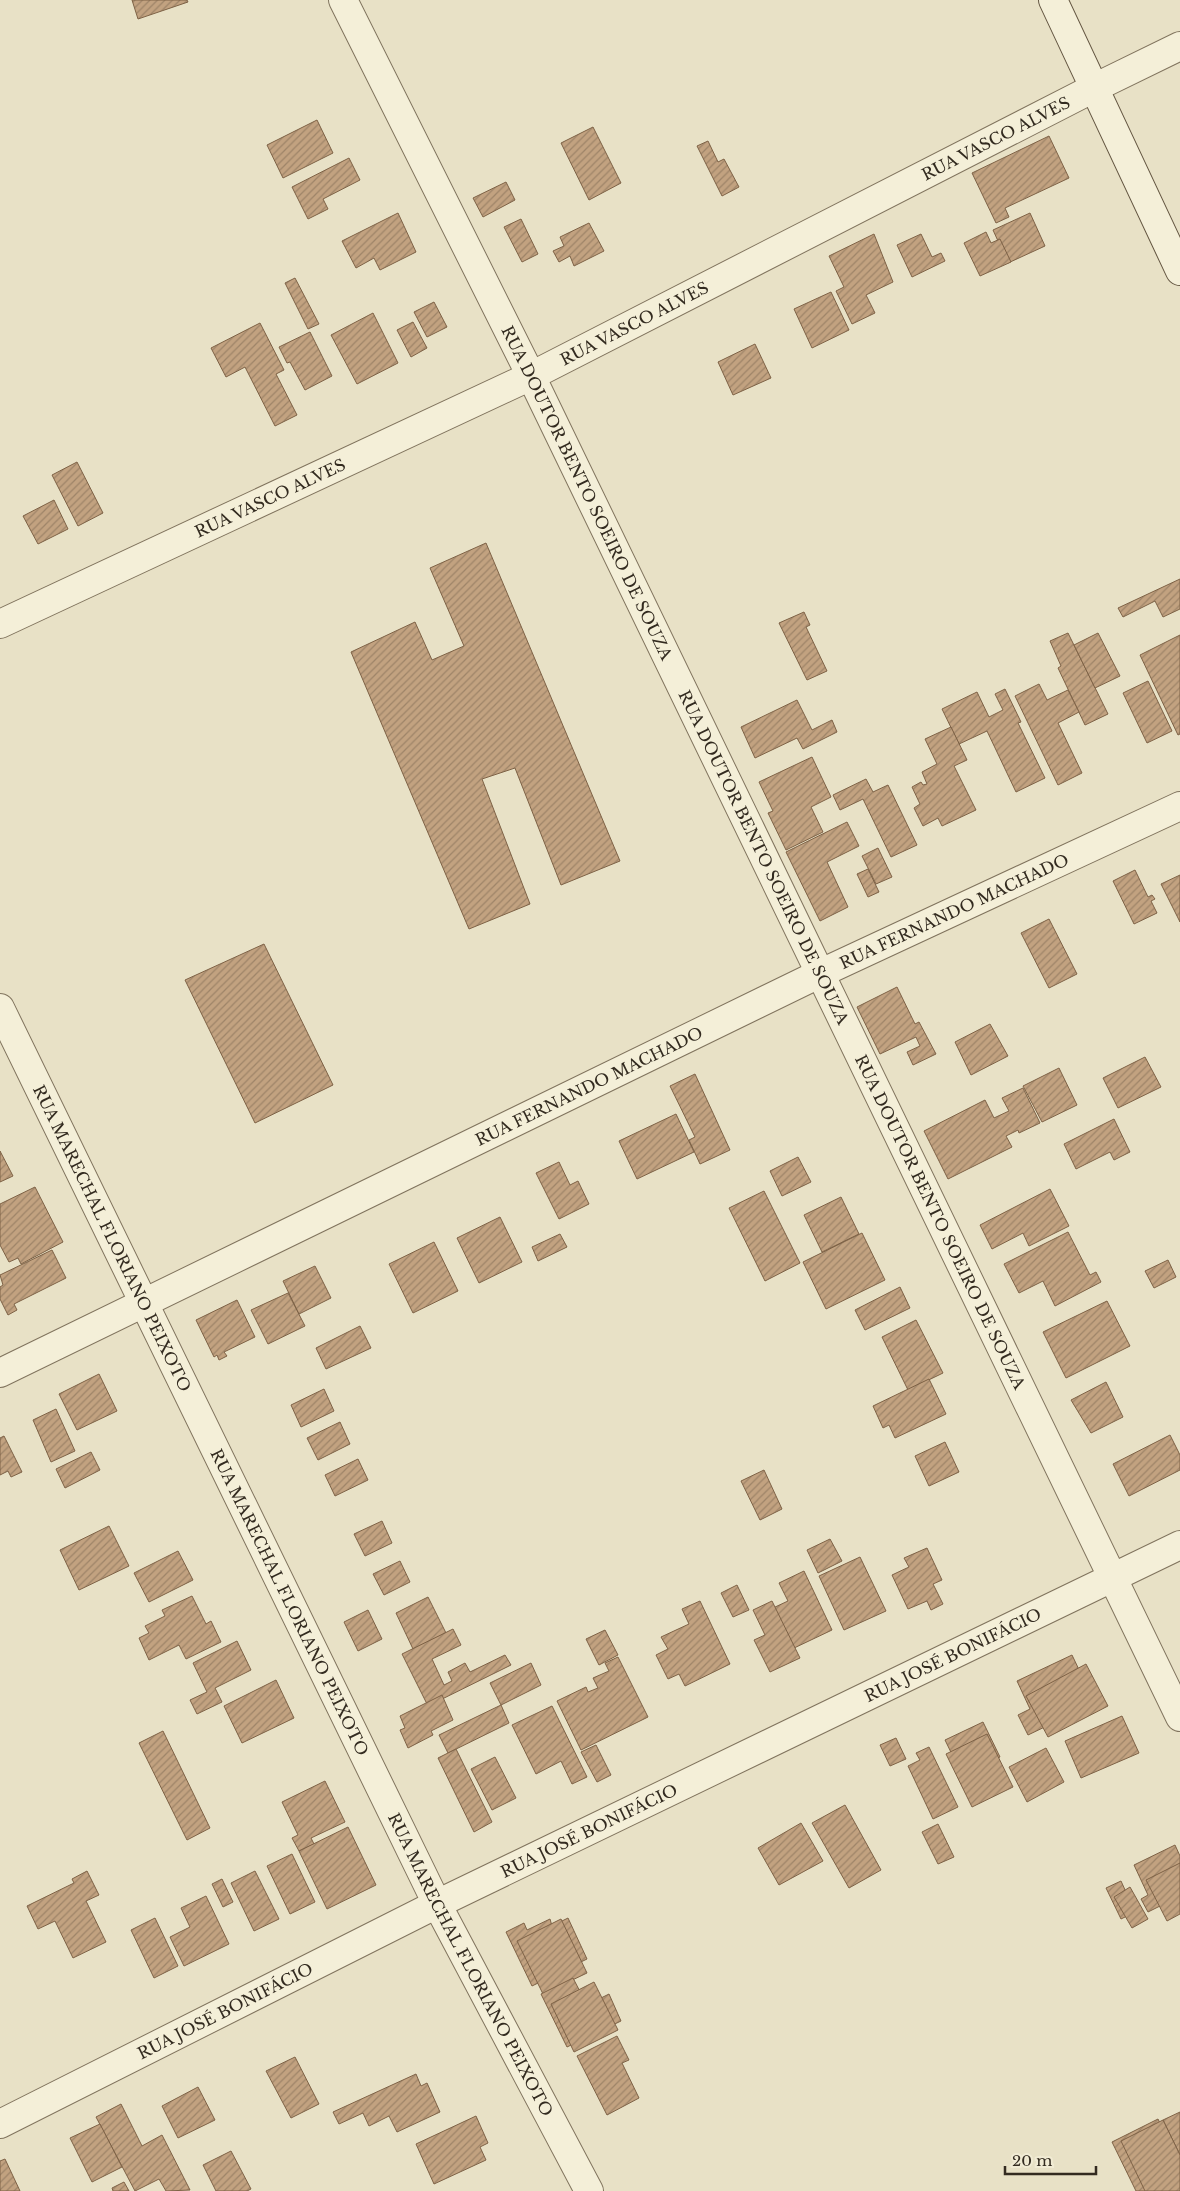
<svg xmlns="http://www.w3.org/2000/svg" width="1180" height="2191" font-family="'Libre Baskerville',serif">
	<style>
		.building { fill: url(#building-hatch); stroke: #7e6246 }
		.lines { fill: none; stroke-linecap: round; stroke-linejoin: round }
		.minor-casing { stroke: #81745e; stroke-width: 30 }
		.secondary-casing { stroke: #635541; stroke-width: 30 }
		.minor { stroke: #f4efd8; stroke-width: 28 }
		.secondary { stroke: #f4efd8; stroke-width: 28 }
		.labels { text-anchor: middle; stroke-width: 4; stroke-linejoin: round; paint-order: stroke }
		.street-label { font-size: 16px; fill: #332b20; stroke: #f1ebd4 }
	</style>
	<defs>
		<pattern id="building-hatch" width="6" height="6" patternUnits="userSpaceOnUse" patternTransform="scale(1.25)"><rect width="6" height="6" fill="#c2a280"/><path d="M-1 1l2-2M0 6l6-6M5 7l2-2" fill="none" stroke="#9e8468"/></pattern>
	</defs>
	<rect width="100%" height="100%" fill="#e8e1c6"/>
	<!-- building -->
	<g class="building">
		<path d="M132 0H187L188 2 138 19Z"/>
		<path d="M317 120 333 153 283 178 267 145Z"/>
		<path d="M593 127 621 183 589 200 561 143Z"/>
		<path d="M1049 136 1069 178 1005 208 1009 217 996 223 972 173Z"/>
		<path d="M708 141 718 162 724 159 739 187 722 196 697 146Z"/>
		<path d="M349 158 360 180 323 199 328 209 308 219 292 187Z"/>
		<path d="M506 182 515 200 483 217 473 198Z"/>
		<path d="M398 213 416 252 380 270 374 258 356 268 342 241Z"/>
		<path d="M1030 213 1045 246 1008 263 993 230Z"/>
		<path d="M521 219 538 254 522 262 504 227Z"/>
		<path d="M589 223 604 251 574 266 570 256 559 262 553 251 564 246 560 237Z"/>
		<path d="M986 232 991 243 1000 239 1011 262 980 276 964 243Z"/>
		<path d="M874 234 893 282 866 295 875 313 852 324 836 291 844 287 829 256Z"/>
		<path d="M921 234 932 257 941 253 945 261 912 277 897 245Z"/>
		<path d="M295 278 319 324 308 329 285 283Z"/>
		<path d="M831 292 849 330 812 348 794 309Z"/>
		<path d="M434 302 447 327 427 337 414 312Z"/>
		<path d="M373 313 398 363 357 384 331 335Z"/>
		<path d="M413 322 427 348 411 357 397 330Z"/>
		<path d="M260 323 284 370 276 374 297 415 275 426 245 367 226 377 211 348Z"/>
		<path d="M310 332 332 376 305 390 290 362 287 363 279 347Z"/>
		<path d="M755 344 771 378 733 395 718 362Z"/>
		<path d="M77 462 103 513 78 526 52 475Z"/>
		<path d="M54 500 68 529 38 544 23 516Z"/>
		<path d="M486 543 620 861 561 885 515 768 482 779 530 904 469 929 351 652 415 622 432 660 464 646 430 568Z"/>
		<path d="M1180 579V609L1163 617 1155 601 1123 617 1118 608Z"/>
		<path d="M804 612 810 625 806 627 827 671 807 680 779 623Z"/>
		<path d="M1068 633 1108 714 1085 725 1058 668 1061 666 1050 641Z"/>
		<path d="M1098 633 1120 676 1095 688 1074 645Z"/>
		<path d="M1180 635V734L1178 735 1140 655Z"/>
		<path d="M1148 681 1172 731 1147 743 1123 693Z"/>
		<path d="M1039 684 1047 700 1068 690 1079 712 1058 723 1082 773 1058 785 1015 696Z"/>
		<path d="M1005 689 1021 722 1018 723 1045 778 1016 792 987 731 959 744 942 709 977 692 989 717 1003 710 995 694Z"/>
		<path d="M797 700 812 730 832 720 837 732 803 749 797 738 755 758 741 727Z"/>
		<path d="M951 727 967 760 954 766 976 810 942 826 938 818 923 826 914 808 920 804 912 787 921 782 923 785 927 784 922 772 937 764 925 739Z"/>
		<path d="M812 757 831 797 811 807 823 832 786 850 768 813 773 811 759 782Z"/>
		<path d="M866 779 873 792 888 785 917 845 891 857 863 799 840 810 833 795Z"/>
		<path d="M847 822 859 846 827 862 848 907 820 921 786 852Z"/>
		<path d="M878 848 892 877 876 884 862 856Z"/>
		<path d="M868 869 879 892 868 897 857 874Z"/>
		<path d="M1135 870 1148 897 1152 895 1155 899 1151 901 1157 913 1134 924 1113 881Z"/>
		<path d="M1180 875V922L1161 884Z"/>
		<path d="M1049 919 1077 974 1049 988 1021 933Z"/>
		<path d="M264 944 333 1085 255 1123 185 980Z"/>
		<path d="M897 987 915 1024 919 1022 936 1054 913 1065 907 1052 920 1046 916 1037 880 1054 857 1007Z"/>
		<path d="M990 1024 1008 1056 971 1075 955 1042Z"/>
		<path d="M1145 1057 1161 1087 1118 1108 1103 1078Z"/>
		<path d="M1059 1068 1077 1105 1042 1122 1023 1086Z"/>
		<path d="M695 1074 730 1150 700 1164 689 1140 695 1137 670 1086Z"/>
		<path d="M1023 1088 1040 1123 1019 1133 1018 1130 1006 1136 1012 1147 948 1179 924 1131 985 1100 994 1118 1009 1111 1002 1098Z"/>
		<path d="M676 1114 694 1152 637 1179 619 1141Z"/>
		<path d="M1114 1119 1130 1152 1114 1160 1110 1152 1076 1169 1064 1144Z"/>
		<path d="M0 1151 13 1176 0 1182Z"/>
		<path d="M798 1157 811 1182 782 1196 770 1171Z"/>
		<path d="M559 1162 570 1185 578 1181 589 1204 559 1219 536 1173Z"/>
		<path d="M35 1187 63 1242 21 1264 18 1258 9 1262 0 1245V1204Z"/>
		<path d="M1050 1189 1069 1226 1029 1246 1023 1233 992 1249 980 1225Z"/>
		<path d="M764 1191 800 1263 765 1281 729 1208Z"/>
		<path d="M841 1197 859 1234 822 1252 804 1215Z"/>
		<path d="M500 1217 522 1262 479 1283 457 1238Z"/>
		<path d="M1068 1232 1090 1275 1096 1272 1101 1282 1055 1306 1043 1281 1019 1293 1004 1264Z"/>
		<path d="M862 1233 885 1280 826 1309 803 1262Z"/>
		<path d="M560 1234 567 1247 538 1261 532 1247Z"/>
		<path d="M434 1242 458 1291 413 1313 389 1264Z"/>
		<path d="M52 1250 66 1278 14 1304 17 1310 8 1315 0 1299V1287L3 1285 0 1275Z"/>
		<path d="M1168 1260 1176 1277 1154 1288 1145 1271Z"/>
		<path d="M315 1266 331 1298 299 1314 283 1281Z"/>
		<path d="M900 1287 910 1308 865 1330 855 1310Z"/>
		<path d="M288 1293 305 1326 268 1344 251 1310Z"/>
		<path d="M237 1300 255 1337 224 1352 227 1356 219 1360 217 1355 214 1357 196 1320Z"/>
		<path d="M1107 1301 1130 1346 1066 1378 1043 1332Z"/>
		<path d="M916 1320 943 1373 908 1390 882 1337Z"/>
		<path d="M360 1326 371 1348 326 1369 316 1348Z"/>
		<path d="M99 1374 117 1411 77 1430 59 1394Z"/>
		<path d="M929 1379 946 1414 895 1438 889 1425 883 1428 873 1406Z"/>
		<path d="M1106 1382 1123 1417 1091 1433 1071 1400Z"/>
		<path d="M324 1389 334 1411 301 1427 291 1405Z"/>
		<path d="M56 1409 75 1451 51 1462 33 1420Z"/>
		<path d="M340 1422 350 1444 318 1460 307 1438Z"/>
		<path d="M1170 1435 1180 1455V1470L1129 1496 1113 1464Z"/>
		<path d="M4 1436 22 1472 11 1477 8 1471 0 1475V1438Z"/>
		<path d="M945 1442 959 1472 929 1486 915 1456Z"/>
		<path d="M91 1452 100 1470 65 1488 56 1469Z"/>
		<path d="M358 1459 368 1480 335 1496 325 1475Z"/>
		<path d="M764 1470 782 1509 760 1520 741 1481Z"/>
		<path d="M382 1521 392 1543 365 1556 354 1534Z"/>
		<path d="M109 1526 129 1566 79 1590 60 1550Z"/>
		<path d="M830 1539 842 1561 818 1573 807 1550Z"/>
		<path d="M927 1548 942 1580 933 1584 943 1604 931 1610 927 1601 908 1609 892 1575 909 1567 904 1558Z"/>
		<path d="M178 1551 193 1580 149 1602 134 1573Z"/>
		<path d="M860 1557 886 1611 844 1630 819 1576Z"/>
		<path d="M400 1561 410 1582 384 1595 373 1574Z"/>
		<path d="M804 1571 832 1630 792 1649 773 1608 788 1601 779 1583Z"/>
		<path d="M737 1585 749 1610 733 1617 721 1593Z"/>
		<path d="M192 1596 206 1624 211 1621 221 1642 186 1659 179 1645 149 1660 139 1638 149 1633 145 1626 165 1616 162 1610Z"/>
		<path d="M428 1597 446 1633 413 1649 396 1613Z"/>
		<path d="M700 1601 730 1664 685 1686 679 1674 668 1679 656 1655 668 1649 661 1637 689 1624 682 1609Z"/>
		<path d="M772 1601 800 1658 770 1672 754 1640 765 1635 753 1610Z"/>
		<path d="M368 1610 382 1639 358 1651 344 1622Z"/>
		<path d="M453 1629 461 1645 432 1659 444 1685 452 1681 448 1672 465 1663 470 1672 505 1655 511 1665 428 1706 402 1654Z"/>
		<path d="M605 1630 618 1655 599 1665 586 1639Z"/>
		<path d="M237 1641 251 1670 215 1688 222 1702 197 1714 190 1700 207 1692 193 1663Z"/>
		<path d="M1072 1655 1092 1697 1050 1717 1053 1723 1028 1735 1018 1715 1030 1709 1017 1681Z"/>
		<path d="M618 1657 648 1717 581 1750 557 1701 586 1687 588 1692 598 1688 593 1678 609 1671 605 1663Z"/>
		<path d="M531 1663 541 1685 501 1705 490 1683Z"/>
		<path d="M1086 1664 1108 1706 1048 1737 1026 1696Z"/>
		<path d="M276 1680 294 1718 242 1743 224 1706Z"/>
		<path d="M442 1695 453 1720 431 1731 433 1735 408 1748 400 1730 405 1728 400 1716Z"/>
		<path d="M501 1705 509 1723 448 1753 439 1735Z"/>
		<path d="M552 1706 587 1777 572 1784 561 1761 536 1774 512 1725Z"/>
		<path d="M1122 1716 1139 1753 1081 1778 1065 1741Z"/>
		<path d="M983 1722 1000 1757 962 1775 945 1740Z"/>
		<path d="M163 1731 210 1828 187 1840 139 1743Z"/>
		<path d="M987 1734 1013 1787 972 1807 946 1754Z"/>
		<path d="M896 1738 906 1759 890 1766 880 1745Z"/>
		<path d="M596 1745 611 1775 597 1782 581 1752Z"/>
		<path d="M929 1747 958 1807 933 1819 908 1766 920 1760 916 1753Z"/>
		<path d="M1046 1748 1064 1782 1027 1802 1009 1767Z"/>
		<path d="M456 1749 492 1822 474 1832 438 1758Z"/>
		<path d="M495 1757 516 1798 492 1810 471 1769Z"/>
		<path d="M325 1781 345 1822 311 1838 314 1844 299 1851 292 1838 298 1835 282 1802Z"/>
		<path d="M845 1805 881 1870 849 1888 812 1823Z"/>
		<path d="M801 1823 823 1861 779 1885 758 1848Z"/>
		<path d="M938 1824 954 1857 938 1864 922 1832Z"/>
		<path d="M348 1827 376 1885 327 1909 299 1851Z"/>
		<path d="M1175 1845 1180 1856V1896L1148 1912 1141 1899 1148 1895 1134 1865Z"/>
		<path d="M292 1854 315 1902 290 1914 267 1866Z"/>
		<path d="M1180 1863V1914L1167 1921 1146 1880Z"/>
		<path d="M87 1871 99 1895 86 1901 106 1942 73 1958 55 1921 38 1929 27 1906 74 1883 72 1879Z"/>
		<path d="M255 1871 279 1919 254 1931 231 1883Z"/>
		<path d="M222 1879 233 1902 223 1907 212 1884Z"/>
		<path d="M1121 1881 1135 1912 1121 1919 1106 1888Z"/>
		<path d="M1130 1887 1148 1919 1132 1928 1114 1897Z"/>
		<path d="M206 1896 229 1944 184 1966 170 1937 190 1927 181 1908Z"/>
		<path d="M155 1918 178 1966 154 1978 131 1930Z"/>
		<path d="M568 1918 587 1959 532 1986 506 1932 524 1923 527 1930 550 1919 552 1926Z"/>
		<path d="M561 1919 587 1973 543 1994 517 1941Z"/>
		<path d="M573 1978 587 2005 609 1994 621 2021 567 2047 541 1994Z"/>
		<path d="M594 1982 618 2030 574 2052 551 2004Z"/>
		<path d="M617 2036 629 2060 622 2063 639 2098 607 2115 577 2056Z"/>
		<path d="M295 2057 319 2104 291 2118 266 2071Z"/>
		<path d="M416 2074 421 2086 427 2083 440 2112 397 2132 389 2116 369 2126 363 2113 339 2124 333 2112Z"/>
		<path d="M198 2087 215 2120 178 2138 162 2106Z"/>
		<path d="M121 2104 142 2146 162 2135 190 2190 166 2191 159 2179 135 2191 96 2117Z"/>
		<path d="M1180 2112V2155L1163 2120Z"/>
		<path d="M476 2116 488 2143 480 2147 486 2160 434 2184 416 2144Z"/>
		<path d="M1158 2119 1180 2165V2191H1136L1112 2142Z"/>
		<path d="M1163 2120 1180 2155V2191H1145L1121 2141Z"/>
		<path d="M100 2124 122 2167 92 2182 70 2138Z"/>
		<path d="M231 2151 251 2189 247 2191H216L203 2165Z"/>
		<path d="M5 2159 20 2191H0V2161Z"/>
		<path d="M124 2182 129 2191H113L112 2188Z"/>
	</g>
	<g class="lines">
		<!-- minor casing -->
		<g class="minor-casing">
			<g id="minor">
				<path id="s1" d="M343 0 531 376 1180 1717"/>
				<path id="s2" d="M0 624 531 376 1094 88 1180 46"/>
				<path id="s3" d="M0 1008 437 1904 589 2191"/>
				<path id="s4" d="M0 1373 819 974 1180 806"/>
				<path id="s5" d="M0 2124 437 1904 1180 1545"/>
			</g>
		</g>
		<!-- secondary casing -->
		<g class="secondary-casing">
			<path id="secondary" d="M1053 0 1180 271"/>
		</g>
		<!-- minor -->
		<use href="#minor" class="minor"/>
		<!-- secondary -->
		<use href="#secondary" class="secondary"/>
	</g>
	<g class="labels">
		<!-- street labels -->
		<g class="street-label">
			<text dy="6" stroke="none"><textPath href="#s2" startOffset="1108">RUA VASCO ALVES</textPath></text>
			<text dy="6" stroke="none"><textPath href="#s2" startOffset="702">RUA VASCO ALVES</textPath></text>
			<text dy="6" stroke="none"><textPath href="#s1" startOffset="550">RUA DOUTOR BENTO SOEIRO DE SOUZA</textPath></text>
			<text dy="6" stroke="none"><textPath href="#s2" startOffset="298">RUA VASCO ALVES</textPath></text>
			<text dy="6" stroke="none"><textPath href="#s1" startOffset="955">RUA DOUTOR BENTO SOEIRO DE SOUZA</textPath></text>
			<text dy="6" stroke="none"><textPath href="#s4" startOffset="1060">RUA FERNANDO MACHADO</textPath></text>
			<text dy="6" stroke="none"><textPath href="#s4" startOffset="655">RUA FERNANDO MACHADO</textPath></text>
			<text dy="6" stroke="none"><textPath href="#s1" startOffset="1360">RUA DOUTOR BENTO SOEIRO DE SOUZA</textPath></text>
			<text dy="6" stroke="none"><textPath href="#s3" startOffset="256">RUA MARECHAL FLORIANO PEIXOTO</textPath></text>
			<text dy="6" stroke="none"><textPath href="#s3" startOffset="661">RUA MARECHAL FLORIANO PEIXOTO</textPath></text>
			<text dy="6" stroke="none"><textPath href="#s5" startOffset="1062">RUA JOSÉ BONIFÁCIO</textPath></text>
			<text dy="6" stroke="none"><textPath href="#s5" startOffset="658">RUA JOSÉ BONIFÁCIO</textPath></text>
			<text dy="6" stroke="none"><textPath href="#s3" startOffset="1066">RUA MARECHAL FLORIANO PEIXOTO</textPath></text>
			<text dy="6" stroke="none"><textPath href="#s5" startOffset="252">RUA JOSÉ BONIFÁCIO</textPath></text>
		</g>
	</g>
	<!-- scale -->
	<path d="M1005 2166v8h91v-8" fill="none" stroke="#332b20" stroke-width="2.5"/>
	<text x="1012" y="2166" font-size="15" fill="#332b20" stroke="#f1ebd4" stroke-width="4" paint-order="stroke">20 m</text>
</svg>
